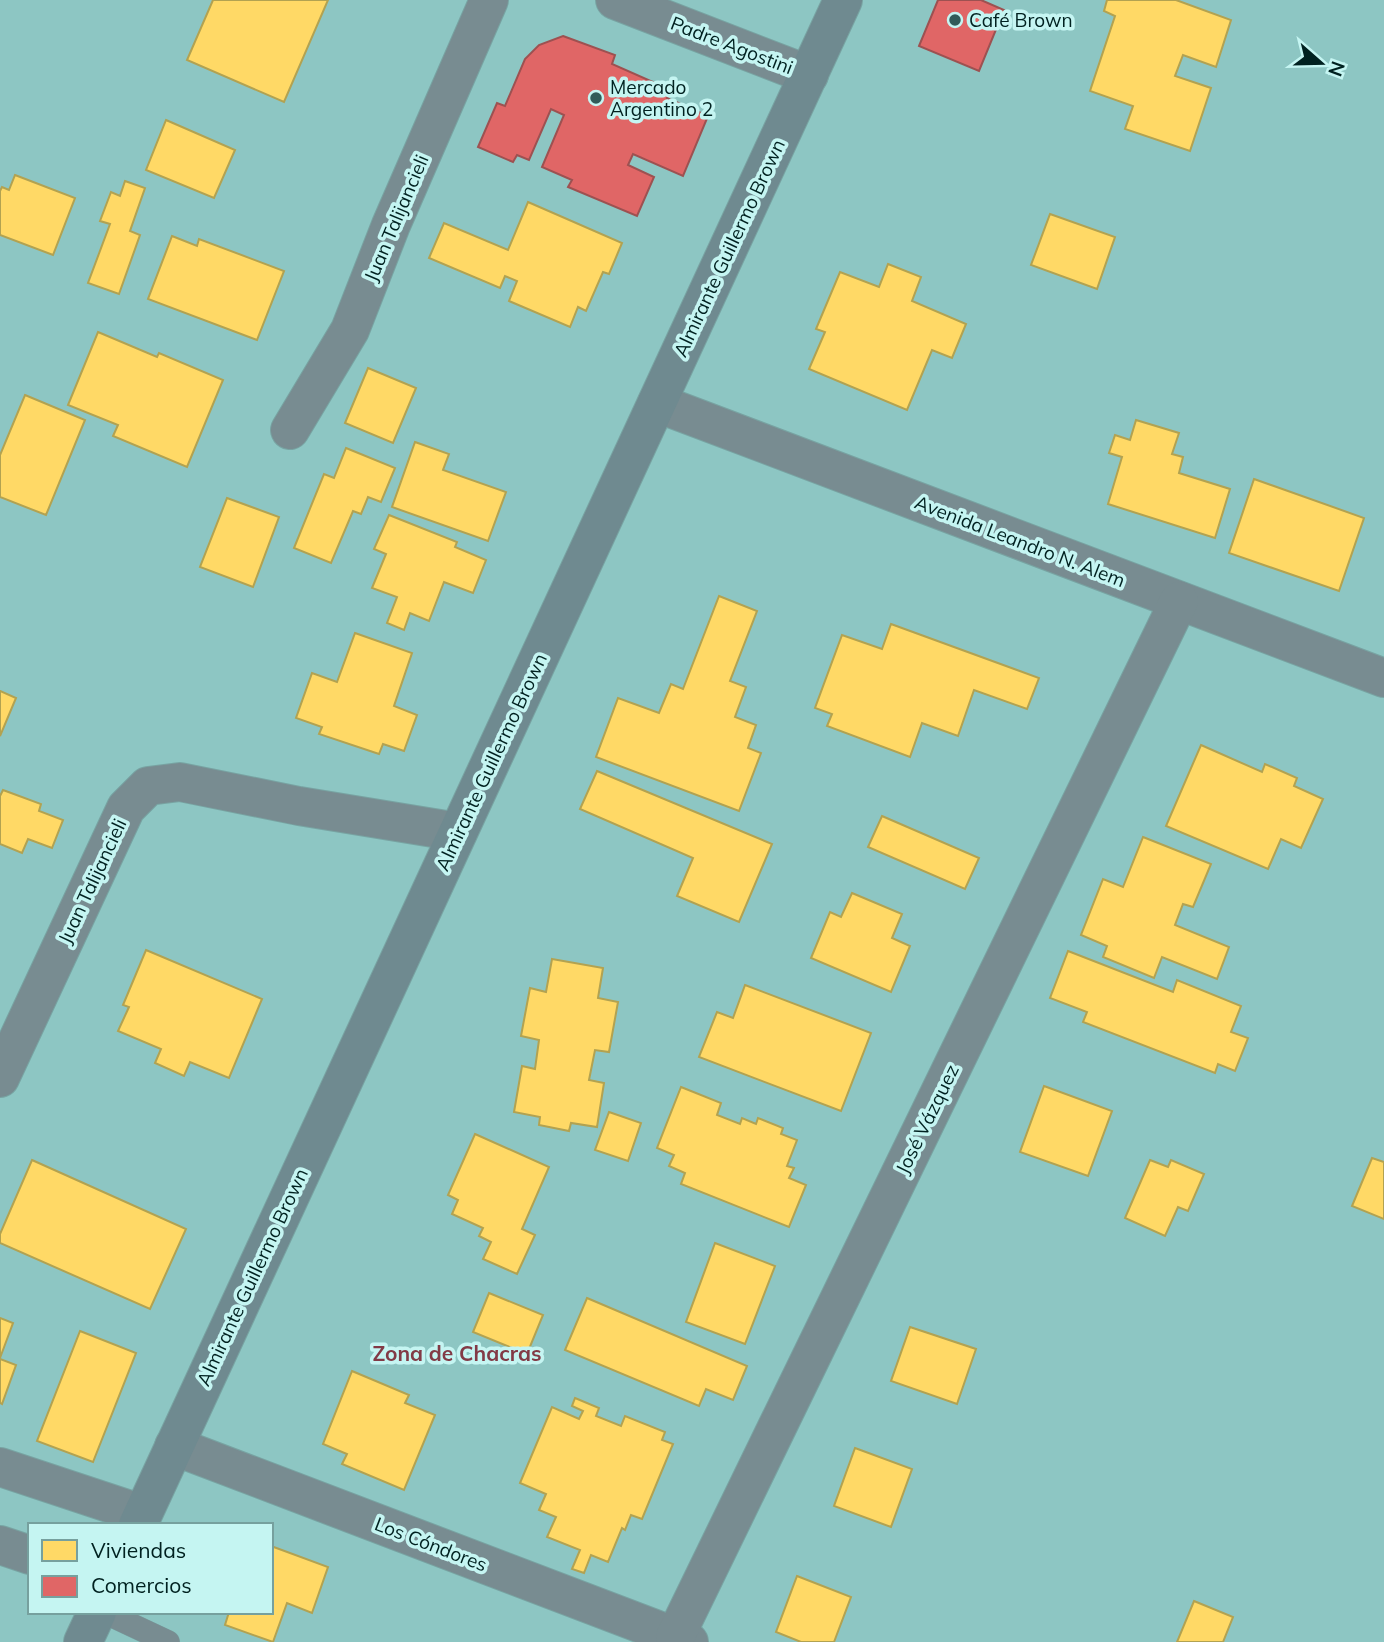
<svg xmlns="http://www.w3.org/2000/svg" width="1384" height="1642" font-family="Mulish,sans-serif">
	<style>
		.homes { fill: #ffd966; stroke: #b2a251; stroke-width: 2 }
		.shops { fill: #e06666; stroke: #9d5151; stroke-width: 2 }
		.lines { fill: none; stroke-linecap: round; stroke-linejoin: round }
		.service-casing { stroke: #78a3a2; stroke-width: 24 }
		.minor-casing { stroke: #78a3a2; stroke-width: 40 }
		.tertiary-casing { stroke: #78a3a2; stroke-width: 40 }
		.secondary-casing { stroke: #78a3a2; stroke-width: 40 }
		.service { stroke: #788c91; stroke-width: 23 }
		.minor { stroke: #788c91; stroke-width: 38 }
		.tertiary { stroke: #788c91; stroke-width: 38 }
		.secondary { stroke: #6f8a90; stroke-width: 38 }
		.poi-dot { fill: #315b59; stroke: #c5f5f2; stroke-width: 2.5 }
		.labels { text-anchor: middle; stroke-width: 7; stroke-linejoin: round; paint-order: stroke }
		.poi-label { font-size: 19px; fill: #002120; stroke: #c5f5f2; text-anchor: start }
		.street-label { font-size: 19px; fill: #002120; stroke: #c5f5f2 }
		.neighbourhood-label { font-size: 21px; font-weight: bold; fill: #823a46; stroke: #c5f5f2 }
	</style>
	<rect width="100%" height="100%" fill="#8dc6c3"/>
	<!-- homes -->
	<g class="homes">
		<path d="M213 0H328L284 102 187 60Z"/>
		<path d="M1107 0H1176L1231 20 1216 67 1183 55 1175 76 1211 88 1190 151 1125 129 1133 106 1090 91 1115 16 1104 11Z"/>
		<path d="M166 120 235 150 214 198 146 170Z"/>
		<path d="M15 175 75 198 53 255 0 235V191L2 187 9 190Z"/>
		<path d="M125 181 145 188 130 231 140 235 119 294 88 283 110 224 100 221 111 192 120 196Z"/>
		<path d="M528 202 622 243 609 274 603 272 586 311 578 307 570 327 509 301 517 281 505 276 500 288 429 258 444 223 508 250Z"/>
		<path d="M1050 214 1115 237 1097 289 1031 265Z"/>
		<path d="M172 236 197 246 199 239 284 271 257 340 148 299Z"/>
		<path d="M888 264 921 277 912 301 966 324 952 358 932 350 907 410 809 369 825 332 816 329 840 272 879 287Z"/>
		<path d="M98 332 157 357 159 353 223 380 187 467 113 436 118 425 68 405Z"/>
		<path d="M368 368 416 388 393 443 345 423Z"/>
		<path d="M25 395 85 420 46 515 0 497V455Z"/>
		<path d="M1136 420 1179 433 1172 454 1183 457 1179 473 1230 489 1215 538 1108 504 1122 457 1109 453 1115 435 1130 440Z"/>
		<path d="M415 442 449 454 443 470 506 492 488 541 392 507Z"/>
		<path d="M346 448 395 468 381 502 368 497 361 514 353 511 331 563 294 548 324 474 334 478Z"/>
		<path d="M1254 479 1364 518 1339 591 1229 553Z"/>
		<path d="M227 498 279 517 253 587 200 567Z"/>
		<path d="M389 515 457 542 455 547 486 560 473 593 444 582 429 621 410 613 404 630 387 623 397 597 372 588 386 554 374 549Z"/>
		<path d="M719 596 757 611 730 681 746 687 735 717 756 725 748 748 761 753 739 811 596 757 618 698 659 713 671 684 683 689Z"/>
		<path d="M891 624 1039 678 1027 709 974 690 958 736 922 723 910 757 827 726 832 714 815 708 842 635 882 649Z"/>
		<path d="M355 633 412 653 394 706 417 715 404 751 383 744 379 754 319 734 322 727 296 718 312 673 337 682Z"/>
		<path d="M0 691 16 698 0 736Z"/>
		<path d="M1201 745 1262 772 1265 764 1297 778 1294 786 1323 799 1301 848 1281 839 1268 869 1166 826Z"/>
		<path d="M597 771 772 844 739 922 677 896 693 858 580 809Z"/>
		<path d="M3 790 41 804 39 811 63 820 52 848 28 839 22 853 0 844V796Z"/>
		<path d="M882 816 979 858 965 889 868 847Z"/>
		<path d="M1143 837 1211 864 1193 907 1183 904 1175 925 1229 947 1217 979 1162 957 1154 978 1103 957 1107 946 1081 935 1103 879 1123 887Z"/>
		<path d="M852 893 902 914 892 938 910 946 891 992 811 958 830 912 841 917Z"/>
		<path d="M146 950 262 999 229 1078 190 1062 184 1076 155 1063 161 1049 118 1031 129 1007 123 1005Z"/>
		<path d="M1068 951 1173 992 1177 980 1241 1006 1231 1032 1248 1038 1235 1071 1218 1064 1215 1073 1083 1022 1087 1012 1050 998Z"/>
		<path d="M552 959 603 968 598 998 618 1002 609 1052 595 1050 589 1080 604 1083 597 1127 571 1123 569 1131 539 1125 540 1117 514 1112 522 1066 535 1069 539 1040 521 1036 530 988 546 992Z"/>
		<path d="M745 985 871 1033 841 1111 699 1057 717 1012 733 1018Z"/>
		<path d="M1044 1086 1112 1111 1088 1176 1020 1152Z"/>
		<path d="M681 1087 721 1103 717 1115 740 1124 742 1118 756 1124 758 1118 783 1128 781 1134 797 1140 787 1166 794 1168 789 1178 806 1185 789 1227 681 1184 685 1173 669 1166 674 1155 657 1148Z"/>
		<path d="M609 1112 641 1123 628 1161 595 1150Z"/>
		<path d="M475 1134 549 1167 522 1229 535 1235 517 1274 483 1259 491 1242 479 1236 483 1228 452 1214 458 1200 448 1195Z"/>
		<path d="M1372 1158 1384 1162V1219L1352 1206Z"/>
		<path d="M32 1160 186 1229 150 1309 0 1243V1234Z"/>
		<path d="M1150 1160 1168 1167 1171 1160 1204 1174 1188 1211 1178 1207 1165 1236 1125 1218Z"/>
		<path d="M715 1243 775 1266 745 1344 686 1322Z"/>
		<path d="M489 1293 543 1315 527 1354 473 1332Z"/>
		<path d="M587 1298 747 1366 733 1400 706 1389 699 1406 565 1350Z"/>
		<path d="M0 1318 13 1323 0 1358Z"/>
		<path d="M910 1327 976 1349 957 1404 891 1381Z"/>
		<path d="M80 1331 136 1353 93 1462 37 1441Z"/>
		<path d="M0 1359 16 1365 2 1404 0 1403Z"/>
		<path d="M352 1371 409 1395 405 1403 435 1415 404 1490 342 1464 347 1454 323 1444Z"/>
		<path d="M575 1398 599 1408 596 1416 621 1426 625 1416 665 1432 662 1440 673 1444 642 1519 631 1515 625 1530 622 1528 608 1562 591 1555 584 1573 572 1569 580 1550 547 1537 556 1517 539 1510 546 1494 520 1483 552 1407 579 1419 583 1411 572 1406Z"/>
		<path d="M855 1448 912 1469 891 1527 834 1506Z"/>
		<path d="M271 1546 328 1567 312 1613 287 1603 273 1642 225 1625 229 1612H271Z"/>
		<path d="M797 1576 851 1597 834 1642H801L776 1632Z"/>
		<path d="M1194 1601 1233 1617 1223 1642H1177Z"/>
	</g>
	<!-- shops -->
	<g class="shops">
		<path d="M938 0H981L1004 10 979 71 919 46Z"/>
		<path d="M563 36 615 55 612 64 671 90 667 98 708 116 683 176 633 154 628 165 654 177 637 216 568 187 572 180 542 167 564 115 551 109 529 160 517 155 513 162 478 147 497 103 505 106 525 59 539 45Z"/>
	</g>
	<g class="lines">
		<!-- service casing -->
		<g class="service-casing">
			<path id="service" d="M104 1612 168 1642"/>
		</g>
		<!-- minor casing -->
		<g class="minor-casing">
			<g id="minor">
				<path d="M657 403 1384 678"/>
				<path d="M290 430 350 330 391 225 489 0"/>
				<path d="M0 1078 126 808 148 786 180 782 299 806 458 832"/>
				<path d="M174 1446 689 1642"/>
				<path d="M0 1467 142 1514"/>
				<path d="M0 1545 30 1555"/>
				<path d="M675 1637 1179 601"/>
			</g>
		</g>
		<!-- tertiary casing -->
		<g class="tertiary-casing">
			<path id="tertiary" d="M615 0 809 75"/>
		</g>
		<!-- secondary casing -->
		<g class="secondary-casing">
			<g id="secondary">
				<path d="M138 1525 843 0"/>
				<path d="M83 1642 97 1612"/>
			</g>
		</g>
		<!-- service -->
		<use href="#service" class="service"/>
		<!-- minor -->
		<use href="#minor" class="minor"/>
		<!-- tertiary -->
		<use href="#tertiary" class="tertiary"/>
		<!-- secondary -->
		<use href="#secondary" class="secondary"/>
	</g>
	<!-- markers -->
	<g class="poi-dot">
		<circle cx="955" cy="20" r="7"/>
		<circle cx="596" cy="98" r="7"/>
	</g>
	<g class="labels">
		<!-- poi labels -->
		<g class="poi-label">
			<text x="969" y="27">Café Brown</text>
			<text x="610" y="94">Mercado<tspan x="610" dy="22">Argentino 2</tspan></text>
		</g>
		<!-- street labels -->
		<g class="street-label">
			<text transform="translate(732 45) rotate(21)" y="7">Padre Agostini</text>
			<text transform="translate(396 218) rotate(-67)" y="7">Juan Talijancieli</text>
			<text transform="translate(729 248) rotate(-65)" y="7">Almirante Guillermo Brown</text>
			<text transform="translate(1020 541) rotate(21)" y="7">Avenida Leandro N. Alem</text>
			<text transform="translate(491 762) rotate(-65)" y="7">Almirante Guillermo Brown</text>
			<text transform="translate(92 881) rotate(-65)" y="7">Juan Talijancieli</text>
			<text transform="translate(927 1119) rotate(-64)" y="7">José Vázquez</text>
			<text transform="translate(252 1277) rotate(-65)" y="7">Almirante Guillermo Brown</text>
			<text transform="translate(431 1544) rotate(21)" y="7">Los Cóndores</text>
		</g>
		<!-- neighbourhood labels -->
		<g class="neighbourhood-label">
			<text x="457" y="1361">Zona de Chacras</text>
		</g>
	</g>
	<!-- legend -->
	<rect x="28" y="1523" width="245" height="91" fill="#c5f5f2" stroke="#76a09e" stroke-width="2"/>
	<rect x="42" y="1540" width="35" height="21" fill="#ffd966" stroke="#76a09e" stroke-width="2"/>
	<text x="91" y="1558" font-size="21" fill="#002120">Viviendas</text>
	<rect x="42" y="1576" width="35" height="21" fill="#e06666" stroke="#76a09e" stroke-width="2"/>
	<text x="91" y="1593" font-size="21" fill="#002120">Comercios</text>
	<!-- north arrow -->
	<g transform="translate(1321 63) rotate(110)" stroke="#c5f5f2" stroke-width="5" paint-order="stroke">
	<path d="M0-5L12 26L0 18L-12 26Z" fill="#002120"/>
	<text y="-10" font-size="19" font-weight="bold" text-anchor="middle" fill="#002120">N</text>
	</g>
</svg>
